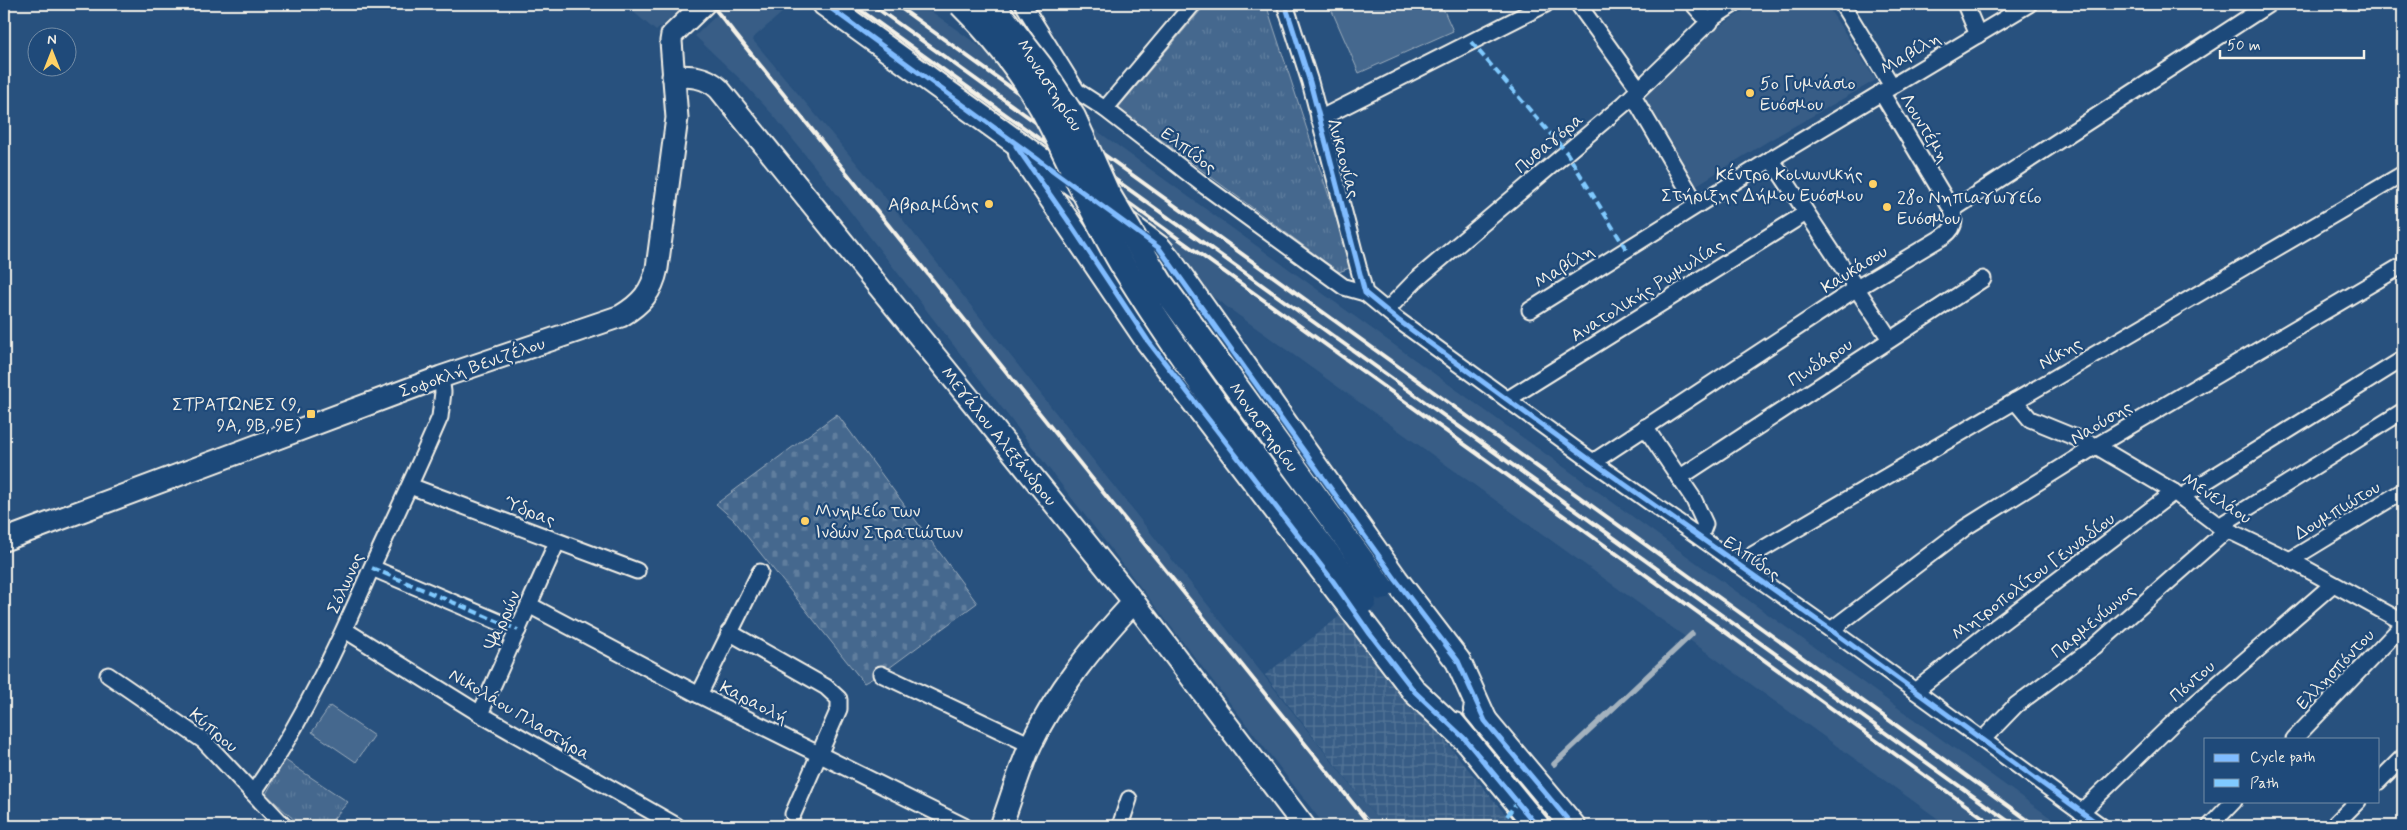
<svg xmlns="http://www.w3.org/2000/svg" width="2407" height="830" font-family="Mynerve,sans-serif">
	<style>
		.built { fill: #375d86 }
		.industrial { fill: url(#industrial-grid) }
		.green { fill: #45688e; stroke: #9cacbb }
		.cemetery { fill: url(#cemetery-stones); stroke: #9cacbb }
		.park { fill: url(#park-tufts); stroke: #9cacbb }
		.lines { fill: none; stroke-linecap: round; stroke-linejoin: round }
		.stream { stroke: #a4b2be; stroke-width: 5.5 }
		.street-casing { stroke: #f4f1e8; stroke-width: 19 }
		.secondary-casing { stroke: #f4f1e8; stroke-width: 25 }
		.primary-casing { stroke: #f4f1e8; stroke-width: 28 }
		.street { stroke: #1f4a7a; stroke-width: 15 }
		.secondary { stroke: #1f4a7a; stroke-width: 21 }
		.primary { stroke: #1f4a7a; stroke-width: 24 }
		.rail { stroke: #f4f1e8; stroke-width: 4 }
		.primary-bridge-casing { stroke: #f4f1e8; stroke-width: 28; stroke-linecap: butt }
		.primary-bridge { stroke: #1f4a7a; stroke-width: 24 }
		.quiet { stroke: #80caff; stroke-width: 4; stroke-dasharray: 8 4; stroke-linecap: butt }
		.cycleway-casing { stroke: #1f4a7a; stroke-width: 8 }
		.cycleway { stroke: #80bcff; stroke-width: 5 }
		.poi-dot { fill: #ffd166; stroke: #1f4a7a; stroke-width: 2 }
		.labels { text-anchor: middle; stroke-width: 4.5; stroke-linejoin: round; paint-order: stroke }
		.street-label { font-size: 18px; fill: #f4f1e8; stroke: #1f4a7a }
		.poi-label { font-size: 18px; fill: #f4f1e8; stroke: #1f4a7a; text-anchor: start }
	</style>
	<defs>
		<pattern id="industrial-grid" width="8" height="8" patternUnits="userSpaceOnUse" patternTransform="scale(1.25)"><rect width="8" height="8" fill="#375d86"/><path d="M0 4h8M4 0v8" fill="none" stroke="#557597"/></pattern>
		<pattern id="cemetery-stones" width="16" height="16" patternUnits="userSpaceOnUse" patternTransform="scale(1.25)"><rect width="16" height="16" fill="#45688e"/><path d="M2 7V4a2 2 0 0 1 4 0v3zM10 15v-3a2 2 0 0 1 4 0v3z" fill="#607e9e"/></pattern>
		<pattern id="park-tufts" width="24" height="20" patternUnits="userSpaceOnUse" patternTransform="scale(1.25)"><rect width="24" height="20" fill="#45688e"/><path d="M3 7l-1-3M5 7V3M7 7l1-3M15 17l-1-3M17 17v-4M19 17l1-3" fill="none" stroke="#607e9e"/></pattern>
	</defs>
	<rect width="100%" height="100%" fill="#28517e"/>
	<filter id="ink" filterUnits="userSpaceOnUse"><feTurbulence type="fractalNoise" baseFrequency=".02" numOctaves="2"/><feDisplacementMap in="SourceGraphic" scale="10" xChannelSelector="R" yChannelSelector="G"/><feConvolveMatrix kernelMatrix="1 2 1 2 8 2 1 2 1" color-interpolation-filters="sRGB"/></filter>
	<g filter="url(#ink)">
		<!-- built -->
		<g class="built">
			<path d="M624 4H686L656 31Z"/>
			<path d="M728 4H792L752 39 884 196 1383 826H1325L839 197 774 116 739 78 695 36Z"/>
			<path d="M806 4H921L2062 826H1948Z"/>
			<path d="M1754 4H1826L1876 80 1770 140 1695 186 1641 98 1713 31Z"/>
		</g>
		<!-- industrial -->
		<path class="industrial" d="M1342 614 1482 786 1515 826H1383L1265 675Z"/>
		<!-- green -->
		<g class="green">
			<path d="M1329 4H1441L1453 31 1359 73Z"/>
			<path d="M330 706 374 736 356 762 312 732Z"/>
		</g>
		<!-- cemetery -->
		<path class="cemetery" d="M837 414 977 603 881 674 864 683 734 520 716 504Z"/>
		<!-- park -->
		<g class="park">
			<path d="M1206 4H1266L1352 267 1339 272 1118 108Z"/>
			<path d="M285 760 348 802 327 826H301L266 794Z"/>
		</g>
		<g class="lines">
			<!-- stream -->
			<path class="stream" d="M1554 764 1692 634"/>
			<!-- street casing -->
			<g class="street-casing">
				<g id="street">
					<path d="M1023 4 1077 91 1105 109 1206 187 1344 287 1365 293"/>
					<path d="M1285 4 1310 82 1365 293 1398 320 1593 462 1831 630 2101 826"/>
					<path d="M1578 4 1639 89"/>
					<path d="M1693 4 1710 23"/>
					<path d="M1842 4 1892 86"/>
					<path d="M1965 4 1978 35"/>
					<path d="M1633 96 1697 205"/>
					<path d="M1105 109 1193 4"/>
					<path d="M1319 119 1546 4"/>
					<path d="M1771 159 1890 339"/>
					<path d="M1952 210 2269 4"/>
					<path d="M1387 310 1416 280 1624 104 1714 17 1734 4"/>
					<path d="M1530 310 1771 159 2029 4"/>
					<path d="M1508 399 1806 213"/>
					<path d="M2015 401 2030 419 2096 446 2174 492 2219 526 2290 560 2403 622"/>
					<path d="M1645 427 1693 498 1705 524 1700 537"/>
					<path d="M1593 462 1857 288 1944 236C1954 229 1956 221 1952 210L1881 92"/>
					<path d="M1679 478 1983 279"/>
					<path d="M410 486 637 571"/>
					<path d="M2181 497 2403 359"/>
					<path d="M2219 526 2403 411"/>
					<path d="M2290 560 2403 491"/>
					<path d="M1737 564 2403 174"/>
					<path d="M372 568 518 630"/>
					<path d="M529 605 699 695 964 826"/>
					<path d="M345 630 480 714 677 826"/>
					<path d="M1831 630 1966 527 2096 446 2403 265"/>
					<path d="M729 632 826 687 839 699V709L793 814"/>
					<path d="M881 674 1031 745"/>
					<path d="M108 675 204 741 284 826"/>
					<path d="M1915 691 1997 626 2174 492"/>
					<path d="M699 695 760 572"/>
					<path d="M480 714 557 542"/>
					<path d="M2294 739 2403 625"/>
					<path d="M1982 740 2016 705 2094 647 2227 530"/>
					<path d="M2378 782 2403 757"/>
					<path d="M253 793C302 723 337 647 371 569 394 519 418 468 440 417L443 392 441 377"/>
					<path d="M2081 812 2173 723 2332 585"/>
					<path d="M1120 826 1129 799"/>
					<path d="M2210 826 2234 801"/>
					<path d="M2333 826 2358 801"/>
				</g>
			</g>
			<!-- secondary casing -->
			<g class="secondary-casing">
				<g id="secondary">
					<path d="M673 76C691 76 706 76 719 89L1134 602 1304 826"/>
					<path d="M4 540 441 377 621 316C641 304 652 292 657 268L677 118 671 41 672 35 704 4"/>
					<path d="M1001 826C1011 799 1019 770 1031 744 1057 690 1093 646 1134 602"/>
				</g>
			</g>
			<!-- primary casing -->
			<g class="primary-casing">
				<g id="primary">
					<path d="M825 4 1089 195"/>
					<path d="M1021 153 1148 341 1415 692 1464 738"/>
					<path d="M1122 220 1159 248 1169 260 1396 580 1458 661 1485 721"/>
					<path d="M1476 710 1573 826"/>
					<path d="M1454 725 1537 826"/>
				</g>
			</g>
			<!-- street -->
			<use href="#street" class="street"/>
			<!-- secondary -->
			<use href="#secondary" class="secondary"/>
			<!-- primary -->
			<use href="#primary" class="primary"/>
			<!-- rail -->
			<g class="rail">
				<path d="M711 4 1371 826"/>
				<path d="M852 4 1995 826"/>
				<path d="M871 4 2015 826"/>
				<path d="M895 4 2036 826"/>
			</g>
			<!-- primary-bridge casing -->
			<g class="primary-bridge-casing">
				<g id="primary-bridge">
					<path d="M961 4C991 34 1021 70 1042 108 1071 161 1093 217 1125 269 1197 385 1281 493 1364 601"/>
					<path d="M992 4 1040 66 1073 117 1106 191 1160 282 1382 588"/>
				</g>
			</g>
			<!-- primary-bridge -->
			<use href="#primary-bridge" class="primary-bridge"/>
			<!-- quiet -->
			<g class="quiet">
				<path d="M1471 42 1567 153 1626 249"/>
				<path d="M372 568 518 630"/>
				<path d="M1500 826 1517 802"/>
			</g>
			<!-- cycleway casing -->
			<g class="cycleway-casing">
				<g id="cycleway">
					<path d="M825 4 1159 248 1396 580 1458 661 1485 721 1573 826"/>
					<path d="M1285 4 1310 82 1365 293 1398 320 1593 462 1831 630 2101 826"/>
					<path d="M1016 146 1067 219 1148 341 1333 581 1370 634 1415 692 1464 738 1537 826"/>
				</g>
			</g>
			<!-- cycleway -->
			<use href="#cycleway" class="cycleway"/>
		</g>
	</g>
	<!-- markers -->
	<g class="poi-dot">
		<circle cx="1750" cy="93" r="5"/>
		<circle cx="1873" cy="184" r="5"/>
		<circle cx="989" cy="204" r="5"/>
		<circle cx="1887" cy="207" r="5"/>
		<rect x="306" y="409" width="10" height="10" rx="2.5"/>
		<circle cx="805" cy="521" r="5"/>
	</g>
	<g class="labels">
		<!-- street labels -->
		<g class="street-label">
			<text transform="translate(1910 53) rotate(-31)" y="6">Μαβίλη</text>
			<text transform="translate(1050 85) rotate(57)" y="6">Μοναστηρίου</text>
			<text transform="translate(1925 128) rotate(59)" y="6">Λουντέμη</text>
			<text transform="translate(1549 143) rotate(-40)" y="6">Πυθαγόρα</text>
			<text transform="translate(1189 150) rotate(37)" y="6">Ελπίδος</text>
			<text transform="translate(1344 158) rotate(75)" y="6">Λυκαονίας</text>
			<text transform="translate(1564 266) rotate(-32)" y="6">Μαβίλη</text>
			<text transform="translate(1854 269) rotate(-32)" y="6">Καυκάσου</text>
			<text transform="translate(1647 290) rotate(-32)" y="6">Ανατολικής Ρωμυλίας</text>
			<text transform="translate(2060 353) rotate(-30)" y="6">Νίκης</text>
			<text transform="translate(1820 362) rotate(-33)" y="6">Πινδάρου</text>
			<text transform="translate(472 367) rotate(-19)" y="6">Σοφοκλή Βενιζέλου</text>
			<text transform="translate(2101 422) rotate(-31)" y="6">Ναούσης</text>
			<text transform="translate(1264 427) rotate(54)" y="6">Μοναστηρίου</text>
			<text transform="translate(999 436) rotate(51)" y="6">Μεγάλου Αλεξάνδρου</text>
			<text transform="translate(2217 498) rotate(33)" y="6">Μενελάου</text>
			<text transform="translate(2337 510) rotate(-31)" y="6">Δουμπιώτου</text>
			<text transform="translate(530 511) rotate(21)" y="6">Ύδρας</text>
			<text transform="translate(1752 558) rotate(35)" y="6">Ελπίδος</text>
			<text transform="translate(2033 576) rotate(-37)" y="6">Μητροπολίτου Γενναδίου</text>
			<text transform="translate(345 583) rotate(-66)" y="6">Σόλωνος</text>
			<text transform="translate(502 620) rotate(-66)" y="6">Ψαρρών</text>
			<text transform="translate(2093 621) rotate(-40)" y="6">Παρμενίωνος</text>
			<text transform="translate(2335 669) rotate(-46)" y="6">Ελλησπόντου</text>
			<text transform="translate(2192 681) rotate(-41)" y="6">Πόντου</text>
			<text transform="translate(754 702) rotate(27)" y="6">Καραολή</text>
			<text transform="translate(520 714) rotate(31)" y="6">Νικολάου Πλαστήρα</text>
			<text transform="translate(214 730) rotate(41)" y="6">Κύπρου</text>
		</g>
		<!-- poi labels -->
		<g class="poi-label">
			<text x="1760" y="89">5ο Γυμνάσιο<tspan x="1760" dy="21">Ευόσμου</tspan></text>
			<text x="1863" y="180" text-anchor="end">Κέντρο Κοινωνικής<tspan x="1863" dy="21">Στήριξης Δήμου Ευόσμου</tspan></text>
			<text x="1897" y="203">28ο Νηπιαγωγείο<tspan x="1897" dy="21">Ευόσμου</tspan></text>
			<text x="979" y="210" text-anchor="end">Αβραμίδης</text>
			<text x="301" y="410" text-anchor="end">ΣΤΡΑΤΩΝΕΣ (9,<tspan x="301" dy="21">9Α, 9Β, 9Ε)</tspan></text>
			<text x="815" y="517">Μνημείο των<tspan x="815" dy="21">Ινδών Στρατιώτων</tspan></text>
		</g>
	</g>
	<!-- margin -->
	<rect width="2407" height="830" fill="none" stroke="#1f4a7a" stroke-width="20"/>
	<rect x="10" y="10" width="2387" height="810" fill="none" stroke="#f4f1e8" stroke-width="2" filter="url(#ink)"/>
	<!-- legend -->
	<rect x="2204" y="738" width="175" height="65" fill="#1f4a7a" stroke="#748da6"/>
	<rect x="2214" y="754" width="25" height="8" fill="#80bcff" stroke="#748da6"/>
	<text x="2250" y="762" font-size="15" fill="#f4f1e8">Cycle path</text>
	<rect x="2214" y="779" width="25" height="8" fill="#80caff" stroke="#748da6"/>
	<text x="2250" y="788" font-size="15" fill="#f4f1e8">Path</text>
	<!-- north arrow -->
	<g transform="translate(52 52)"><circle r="24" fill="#1f4a7a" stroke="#748da6"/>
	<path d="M0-4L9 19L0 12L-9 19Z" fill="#ffd166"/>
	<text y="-8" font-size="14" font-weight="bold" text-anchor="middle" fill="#f4f1e8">N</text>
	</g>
	<!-- scale -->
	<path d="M2220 50v8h144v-8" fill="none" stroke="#f4f1e8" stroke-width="2.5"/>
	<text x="2227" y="50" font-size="15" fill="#f4f1e8" stroke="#1f4a7a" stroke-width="4" paint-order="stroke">50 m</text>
</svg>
